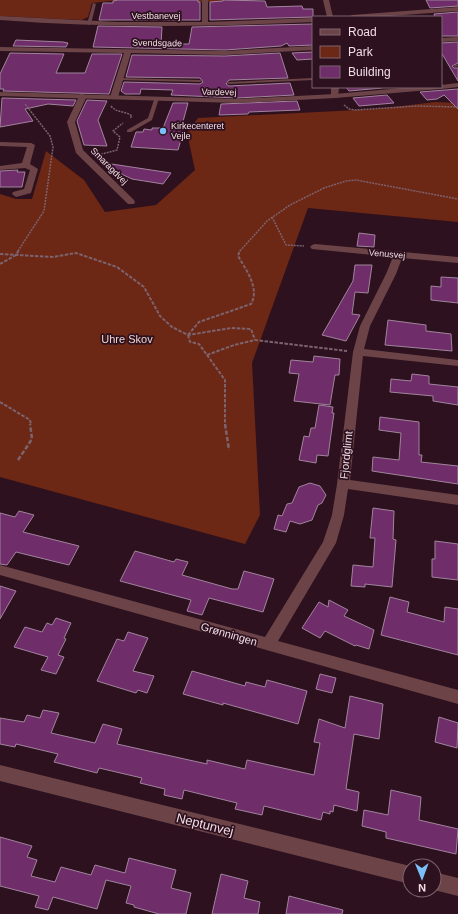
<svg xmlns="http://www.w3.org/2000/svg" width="458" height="914" font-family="Arial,sans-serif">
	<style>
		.green { fill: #6d2715 }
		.building { fill: #6f2d6a; stroke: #a1849d }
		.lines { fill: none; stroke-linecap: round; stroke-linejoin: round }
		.path-far2 { stroke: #7c636e; stroke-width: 1.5; stroke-dasharray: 2 1; stroke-linecap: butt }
		.path-far1 { stroke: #7c636e; stroke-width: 2; stroke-dasharray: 3.5 1.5; stroke-linecap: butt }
		.path { stroke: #7c636e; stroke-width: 2.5; stroke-dasharray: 4.5 2; stroke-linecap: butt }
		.service { fill: #6c4448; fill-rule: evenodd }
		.minor { fill: #6c4448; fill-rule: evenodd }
		.tertiary { fill: #6c4448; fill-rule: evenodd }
		.poi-dot { fill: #7abff8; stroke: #2d111e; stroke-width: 1.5 }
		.labels { text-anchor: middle; stroke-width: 3.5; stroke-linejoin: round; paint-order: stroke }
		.far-street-label { font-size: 9px; fill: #f2dde5; stroke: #2d111e }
		.far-poi-label { font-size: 9px; fill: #f2dde5; stroke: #2d111e; text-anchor: start }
		.park-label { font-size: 11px; fill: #eed4cd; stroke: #2d111e }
		.street-label { font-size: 11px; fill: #f2dde5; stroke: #2d111e }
		.near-street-label { font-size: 13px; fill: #f2dde5; stroke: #2d111e }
	</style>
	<rect width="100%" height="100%" fill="#2d111e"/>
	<!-- green -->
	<g class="green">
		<path d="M0 0H259L212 2 111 1 92 3 88 17 82 20 0 16Z"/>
		<path d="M435 102 458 103V222L308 208 252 363 260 515 245 544 0 477V194L16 199H32L46 151 84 180 105 212 156 205 195 170 187 133 198 118 377 109Z"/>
	</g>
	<!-- building -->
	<g class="building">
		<path d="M118 0H198V2H200V20H99L103 3H113V1Z"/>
		<path d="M223 0 265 1 267 7 302 6 303 9H313V17L210 20V2L223 1Z"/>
		<path d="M426 0H458V6L430 8Z"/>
		<path d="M458 12V36H441V17H435L434 14Z"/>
		<path d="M313 24V45L289 46 287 43 281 46 225 50 93 47 98 26 162 27 161 44H189L192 27Z"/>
		<path d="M16 40 63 42 68 43 66 47 13 46Z"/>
		<path d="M458 42V63L452 66 454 68H458V81L441 52V43Z"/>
		<path d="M313 52V59L297 60 292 53Z"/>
		<path d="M10 53 64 54 56 73H85L92 54H122L109 94 3 91 4 89H0V74Z"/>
		<path d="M280 53 288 78 229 80 226 84 229 86 290 83 294 95 237 98 171 95 173 90 141 89 140 94H125L121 91 124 82 200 84 203 82 200 78 126 77 132 55 225 56Z"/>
		<path d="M346 87H381L382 88 349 91Z"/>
		<path d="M458 89V109L444 95 437 99 427 100 420 92Z"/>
		<path d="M387 95 394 103 359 106 353 98Z"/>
		<path d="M2 98 76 100 73 106 48 104 25 109 33 121 0 127Z"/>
		<path d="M87 100 107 101 98 120 107 146 84 145 77 121Z"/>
		<path d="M297 101 300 110 249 112 248 114 219 115 221 104Z"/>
		<path d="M173 103H188L181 129H184L178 150 131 147 136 132H143L144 129 152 130V128H163Z"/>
		<path d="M105 163 171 173 163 184 132 179 104 166Z"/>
		<path d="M18 170 17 172H25L22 187H0V171Z"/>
		<path d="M359 233 375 235 374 247 357 246Z"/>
		<path d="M355 265H372L368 293 355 292 352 314 360 315 346 341 322 335 353 281Z"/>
		<path d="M441 277 458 278V303L431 300V286L441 287Z"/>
		<path d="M388 320 426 325V331L451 334 452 351 385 345Z"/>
		<path d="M314 356 340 359 339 375H335L330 405 294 401 299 374 289 373 291 360 313 362Z"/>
		<path d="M412 374 429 376V384L458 387V405L433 401V396L390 392 391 379 411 381Z"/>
		<path d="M319 405 333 407 332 413H334L328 456 317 455 316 463 299 460 304 436 309 437 311 428H315Z"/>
		<path d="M380 417 419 422V455H422L421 462 458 466V484L372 471 373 457 399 460 401 433 379 430Z"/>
		<path d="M310 483 320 486 326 495 322 503 318 505 312 520 300 524 290 521 286 532 274 529 278 515 282 516 287 504 292 503 299 487Z"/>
		<path d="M373 508 394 511 393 539 396 540 392 587 365 584V587L351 586 353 565 373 567 375 538H370Z"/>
		<path d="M19 511 34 515 23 532 79 546 69 565 16 552 7 565 0 564V513L15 517Z"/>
		<path d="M435 541 458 544V580L432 577V559H435Z"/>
		<path d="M135 551 174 562 176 559 188 562 182 575 232 589H238L244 571 274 579 263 612 209 598 202 615 187 611 191 600 120 581Z"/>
		<path d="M0 586 16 591 0 619Z"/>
		<path d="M390 597 409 602 407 612 444 622 445 607 458 609V655L381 635Z"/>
		<path d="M329 600 348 610 344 616 374 630 369 649 356 645 355 646 325 631 320 638 302 628 319 602 328 607Z"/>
		<path d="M56 618 71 623 64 638 66 639 58 655 64 657 56 674 41 670 48 657 14 647 25 627 42 632 47 623 52 625Z"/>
		<path d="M128 632 148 638 133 671 154 676 147 693 138 690 136 693 97 681 117 639 124 641Z"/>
		<path d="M192 671 245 686 246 682 265 687 267 680 307 691 298 724 223 703V705L183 694Z"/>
		<path d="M320 674 336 678 332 693 316 689Z"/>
		<path d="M350 696 383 704 379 739 354 734 346 789 359 792 357 811 334 805 333 812 330 811V814L323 812 321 820 264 806 262 815 235 809 237 803 184 790 182 799 164 795 165 789 140 783 142 778 99 768 97 773 54 762 58 754 16 744 15 747 0 744V718L24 722 27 715 40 718 43 710 59 713 51 733 95 743 103 724 122 729 117 744 207 764V760L245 769 247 760 314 775 320 743 314 742 319 719 345 728Z"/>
		<path d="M439 717 458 723 457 748 435 742Z"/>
		<path d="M391 790 421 797 419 820 458 829 456 854 386 838V832L362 826 364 810 388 815Z"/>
		<path d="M0 837 32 846 27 857 37 860 31 876 55 882 61 867 91 875 95 865 125 873 129 858 176 870 171 888 191 893 186 914H159L134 907V905L126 903 131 886 106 880 97 909 53 897 48 910 35 907 39 896 0 886Z"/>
		<path d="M221 874 248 881 244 898 260 902 258 914H212Z"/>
		<path d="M289 896 343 910 342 914H286Z"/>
	</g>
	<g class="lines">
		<!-- path-far2 -->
		<g class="path-far2">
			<path d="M344 105 349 109 355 110 417 106 458 107"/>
			<path d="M111 106C116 113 126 111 132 116L130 118"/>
			<path d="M98 155 117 150 120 137 113 131 123 123"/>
			<path d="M272 217 286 245 304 246"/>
			<path d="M18 251 44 211 53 147 50 136 25 104"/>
			<path d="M240 251 267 221 290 205 324 188 346 181 356 180 458 199"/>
		</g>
		<!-- path-far1 -->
		<g class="path-far1">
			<path d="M0 254 53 257 76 253 117 267 144 287 160 316 172 327 188 335 231 328 251 329 255 340"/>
			<path d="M0 264 16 255 19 250"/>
			<path d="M188 335 199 322 251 304C260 288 246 270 238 256L240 250"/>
			<path d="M188 335 190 342 199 344 225 380V425"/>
			<path d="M207 355 234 345 255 340 347 351"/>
			<path d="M0 402 30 420 31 425"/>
		</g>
		<!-- path -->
		<g class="path">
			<path d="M225 424 229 450"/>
			<path d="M18 460 32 439 30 424"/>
		</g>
		<!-- service -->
		<g class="service">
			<path d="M93 3 96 4 91 24 89 25 87 24Z"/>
			<path d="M458 64V66L455 67 453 66Z"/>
			<path d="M120 78 200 80 202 81 200 82 118 80V79Z"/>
			<path d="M313 78V80L229 84 227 83 229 82Z"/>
			<path d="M155 97 159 98 152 120 131 132H127V130L148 118Z"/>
		</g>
		<!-- minor -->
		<g class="minor">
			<path d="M202 0H208V22L313 18V22C208 27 105 28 0 20V16L117 22H202Z"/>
			<path d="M323 0H329L333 17H327Z"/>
			<path d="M458 7V11L376 17H349L352 15Z"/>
			<path d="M458 37V41L441 42V38Z"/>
			<path d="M313 46V50L225 55 131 53 118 97 114 99 110 97 124 53 0 51V47L225 51Z"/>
			<path d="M331 87H339L338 98H335L331 96Z"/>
			<path d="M80 94H83L87 96 75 122 83 150 134 200 135 202 134 204H128L76 153 67 122Z"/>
			<path d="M0 142 31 143 35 145 30 164 38 169 31 193 16 197 12 194 13 192 24 189 30 170 25 168 0 170V166L22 163 27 147 0 146Z"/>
			<path d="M315 244 458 257V263L402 258 396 274 370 326 364 349 458 360V366L363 356 350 480 458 495V505L348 489 344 515 336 543 278 641 458 690V704L0 575V565L265 637 323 542 332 515 337 484 353 352 360 326 386 274 393 257 312 249 310 247 312 245Z"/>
			<path d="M0 765 410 866V884L0 781Z"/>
			<path d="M434 872 458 878V896L434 890Z"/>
		</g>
		<!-- tertiary -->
		<path class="tertiary" d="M458 83V87L441 89 335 98 237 103 0 96V92L237 99 335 94 413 87H441V85Z"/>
	</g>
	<!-- markers -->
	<circle class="poi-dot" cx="163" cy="131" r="4"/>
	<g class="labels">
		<!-- far-street labels -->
		<g class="far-street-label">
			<text x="156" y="19">Vestbanevej</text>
			<text transform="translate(157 43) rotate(1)" y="3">Svendsgade</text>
			<text transform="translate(219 92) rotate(1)" y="3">Vardevej</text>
			<text transform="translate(109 166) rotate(45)" y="3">Smaragdvej</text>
			<text transform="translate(387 254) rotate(5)" y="3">Venusvej</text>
		</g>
		<!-- far-poi labels -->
		<g class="far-poi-label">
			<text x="171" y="129">Kirkecenteret<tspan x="171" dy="10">Vejle</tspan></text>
		</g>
		<!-- park labels -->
		<g class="park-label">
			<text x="127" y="343">Uhre Skov</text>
		</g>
		<!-- street labels -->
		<g class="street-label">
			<text transform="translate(346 455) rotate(-84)" y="4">Fjordglimt</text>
			<text transform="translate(229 634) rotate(16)" y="4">Grønningen</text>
		</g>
		<!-- near-street labels -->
		<g class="near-street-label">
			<text transform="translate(205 824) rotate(14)" y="5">Neptunvej</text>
		</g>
	</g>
	<!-- legend -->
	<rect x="312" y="16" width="130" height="72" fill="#2d111e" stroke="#7c636e"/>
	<rect x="320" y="29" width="20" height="6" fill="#6c4448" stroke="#7c636e"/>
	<text x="348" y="36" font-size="12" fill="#f2dde5">Road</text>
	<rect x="320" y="46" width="20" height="12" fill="#6d2715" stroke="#7c636e"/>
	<text x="348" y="56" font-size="12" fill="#f2dde5">Park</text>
	<rect x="320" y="66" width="20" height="12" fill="#6f2d6a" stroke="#7c636e"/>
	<text x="348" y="76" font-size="12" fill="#f2dde5">Building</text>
	<!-- north arrow -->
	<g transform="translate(422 878) rotate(179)"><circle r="19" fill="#2d111e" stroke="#7c636e"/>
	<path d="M0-3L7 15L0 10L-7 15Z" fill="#7abff8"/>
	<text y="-6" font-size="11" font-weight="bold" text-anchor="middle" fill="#f2dde5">N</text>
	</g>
</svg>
